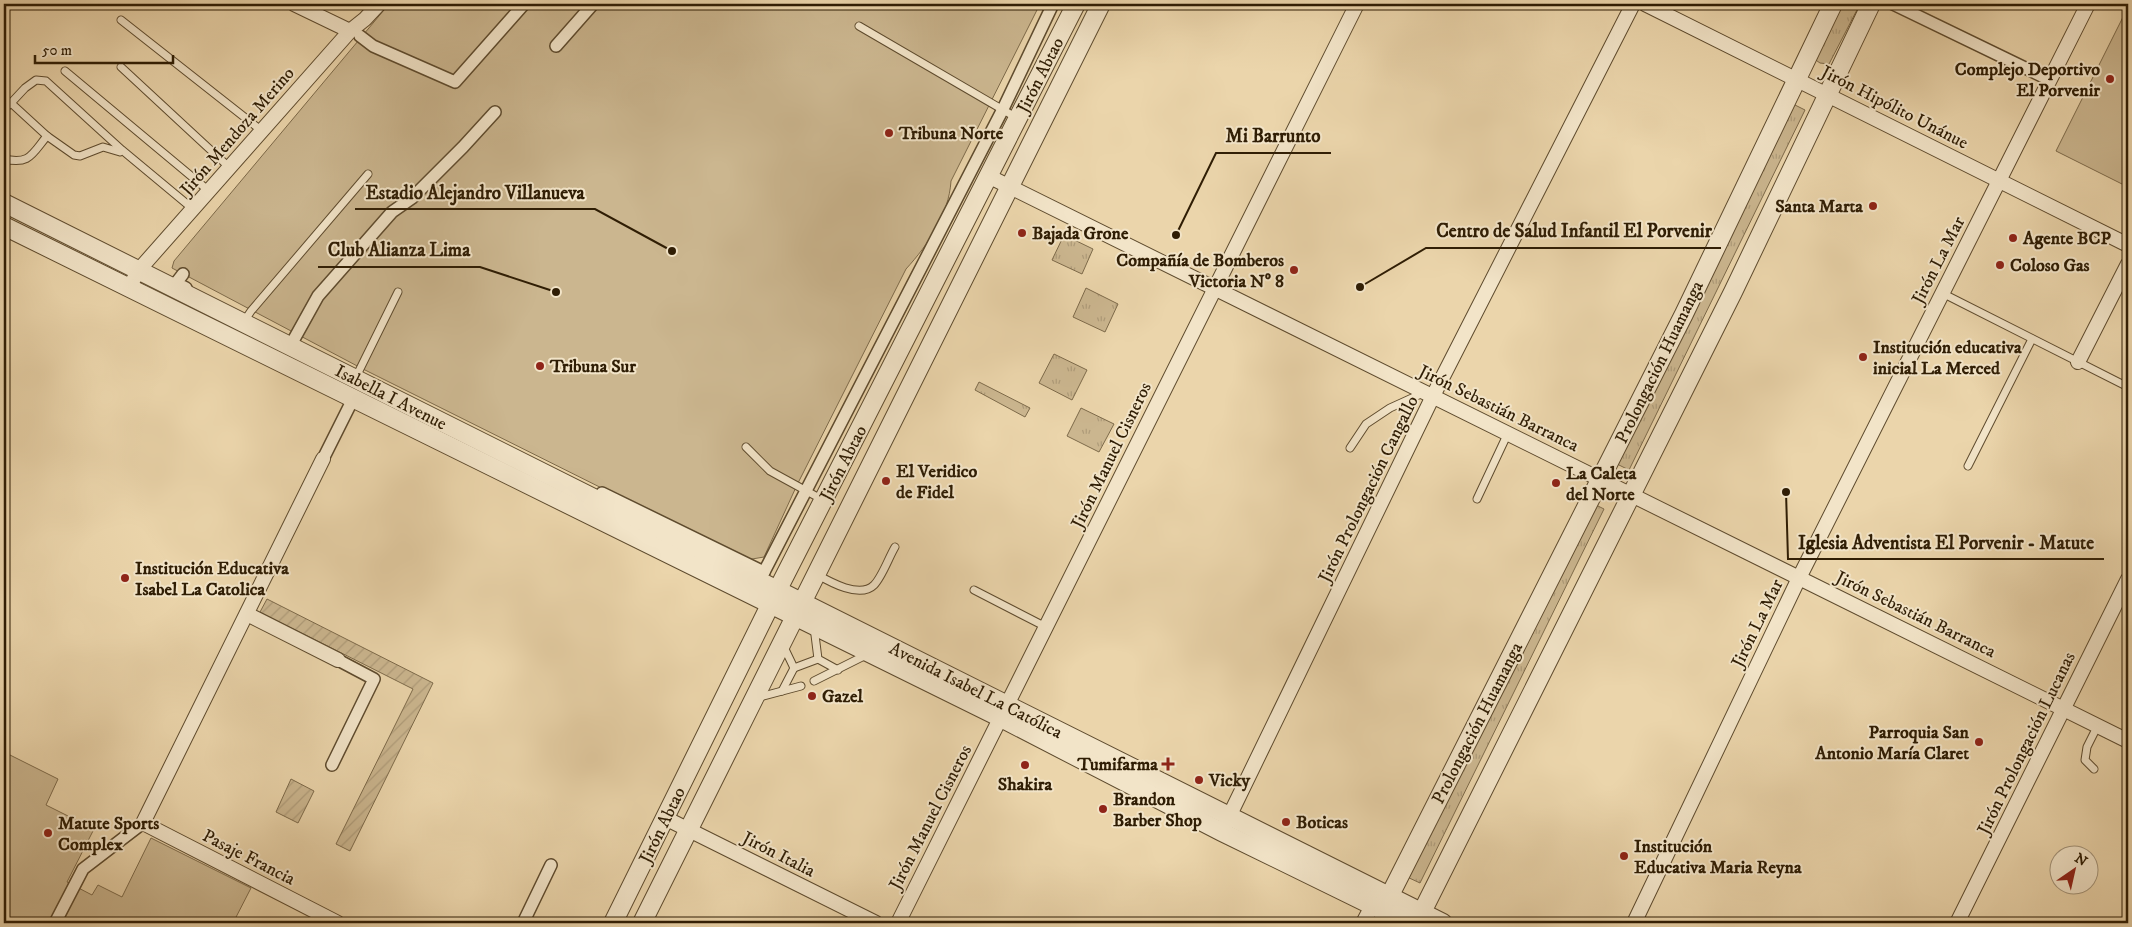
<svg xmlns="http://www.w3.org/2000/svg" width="2132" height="927" font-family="'IM FELL DW Pica',serif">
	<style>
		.grass { fill: url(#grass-tufts); stroke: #7d6a4a }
		.garden { fill: url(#garden-furrows); stroke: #7d6a4a }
		.pitch { fill: #cbb68f; stroke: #7d6a4a }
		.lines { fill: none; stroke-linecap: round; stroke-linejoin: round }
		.service-casing { stroke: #5e4b2e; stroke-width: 9 }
		.pedestrian-casing { stroke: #5e4b2e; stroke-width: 14 }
		.minor-casing { stroke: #5e4b2e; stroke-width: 16 }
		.tertiary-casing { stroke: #5e4b2e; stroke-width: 20 }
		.service { stroke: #f2e4c8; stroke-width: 7 }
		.pedestrian { stroke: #f2e4c8; stroke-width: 11 }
		.minor { stroke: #f2e4c8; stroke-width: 14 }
		.tertiary { stroke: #f2e4c8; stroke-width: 18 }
		.poi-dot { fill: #8f2418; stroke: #f2e4c8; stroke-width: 2 }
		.labels { text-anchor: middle; stroke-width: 4; stroke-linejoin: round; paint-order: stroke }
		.poi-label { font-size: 18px; font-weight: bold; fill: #2f1d04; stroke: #f2e4c8; text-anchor: start }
		.street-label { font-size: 18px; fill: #2f1d04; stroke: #f2e4c8 }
		.leader { fill: none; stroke: #2f1d04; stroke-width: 2 }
		.callout-dot { fill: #2f1d04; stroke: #f2e4c8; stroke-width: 2 }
		.callout-label { font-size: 19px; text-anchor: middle; font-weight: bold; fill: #2f1d04; stroke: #f2e4c8; stroke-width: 4; stroke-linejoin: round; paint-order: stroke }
	</style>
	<defs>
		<pattern id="grass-tufts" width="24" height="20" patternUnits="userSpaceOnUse" patternTransform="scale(1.25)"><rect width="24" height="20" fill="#cbb68f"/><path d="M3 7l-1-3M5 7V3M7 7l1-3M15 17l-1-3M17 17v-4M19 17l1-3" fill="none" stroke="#af9c7a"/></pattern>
		<pattern id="garden-furrows" width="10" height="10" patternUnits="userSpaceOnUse" patternTransform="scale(1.25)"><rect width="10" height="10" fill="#cbb68f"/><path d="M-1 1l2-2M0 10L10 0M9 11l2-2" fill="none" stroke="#af9c7a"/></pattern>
	</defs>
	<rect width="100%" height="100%" fill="#ebd5ab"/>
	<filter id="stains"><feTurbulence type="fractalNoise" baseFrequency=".004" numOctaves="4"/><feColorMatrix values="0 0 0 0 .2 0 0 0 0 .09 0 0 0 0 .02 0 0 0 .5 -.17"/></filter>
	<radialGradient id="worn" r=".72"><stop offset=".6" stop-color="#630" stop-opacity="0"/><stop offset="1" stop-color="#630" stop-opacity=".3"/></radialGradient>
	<!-- grass -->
	<g class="grass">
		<path d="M1839 4H1860L1829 64 1820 63 1810 56Z"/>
		<path d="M1787 101 1805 110 1629 470 1611 461Z"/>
		<path d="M1064 235 1093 249 1082 274 1052 260Z"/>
		<path d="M1086 288 1118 304 1105 332 1073 317Z"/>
		<path d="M1054 354 1087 370 1072 400 1039 383Z"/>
		<path d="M979 382 1030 408 1025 417 975 390Z"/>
		<path d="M1081 408 1114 424 1099 452 1067 436Z"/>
		<path d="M1590 502 1604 509 1420 883 1405 876Z"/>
	</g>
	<!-- garden -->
	<g class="garden">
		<path d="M267 599 433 683 350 851 336 844 413 689 260 612Z"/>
		<path d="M291 779 314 791 298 823 276 812Z"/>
	</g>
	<!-- pitch -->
	<g class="pitch">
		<path d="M389 4H1040L951 181C949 214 928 245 906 269L797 485 764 557 746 560 361 368 172 268 174 261Z"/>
		<path d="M2128 7V187L2056 151Z"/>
		<path d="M4 752 58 779 46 805 94 829 67 882 92 895 98 885 122 897 151 838 251 888 233 923H4Z"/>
	</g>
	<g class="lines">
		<!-- service casing -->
		<g class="service-casing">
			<g id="service">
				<path d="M121 20 262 131"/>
				<path d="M859 26 1017 118"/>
				<path d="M121 67 230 168"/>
				<path d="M65 71 209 191"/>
				<path d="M4 109 11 103"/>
				<path d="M122 150 120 152 103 147 80 156 74 155 47 136 11 103 25 88 36 80 46 81 122 150 193 209"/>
				<path d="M4 159C30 165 32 154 47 136"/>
				<path d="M1942 293 2128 387"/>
				<path d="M243 323 251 311 368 174"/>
				<path d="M355 379 398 292"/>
				<path d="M746 447 770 471 823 500"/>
				<path d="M1350 448 1366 424 1390 408 1423 393"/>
				<path d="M1968 466 2032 339"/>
				<path d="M1477 499 1508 433"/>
				<path d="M816 574C830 582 860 599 874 585 882 577 889 557 895 547"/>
				<path d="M974 590 1046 627"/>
				<path d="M814 627 818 659 838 670"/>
				<path d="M794 668 818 659"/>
				<path d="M814 681 868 654"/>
				<path d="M782 691 794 668 783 645"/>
				<path d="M756 698 801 686"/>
				<path d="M2094 769 2085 760 2087 747 2098 725"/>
			</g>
		</g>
		<!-- pedestrian casing -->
		<g class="pedestrian-casing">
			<g id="pedestrian">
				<path d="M1893 4 2050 80"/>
				<path d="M360 36 373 46 455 82 524 4"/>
				<path d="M556 46 593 4"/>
				<path d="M183 274 176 283 186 288"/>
				<path d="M293 341 318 296 392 212 412 198 463 147 495 112"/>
				<path d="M323 459 353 399"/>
				<path d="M602 493 764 572 758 581"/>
				<path d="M764 572 1003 109 1053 4"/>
				<path d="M332 765 374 679 338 660"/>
				<path d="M55 923 83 869 143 823"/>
				<path d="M523 923 551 865"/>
			</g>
		</g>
		<!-- minor casing -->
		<g class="minor-casing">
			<g id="minor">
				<path d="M294 4 350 31"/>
				<path d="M1645 4 2128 245"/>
				<path d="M988 176 2128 741"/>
				<path d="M129 288 138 271 350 31 365 19 379 4"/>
				<path d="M2078 362 2128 264"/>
				<path d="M323 459 143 823 338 923"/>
				<path d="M247 614 338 660"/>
				<path d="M665 818 876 923"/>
				<path d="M1225 825 1433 396 1633 4"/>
				<path d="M898 923 1357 4"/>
				<path d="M1363 923 1372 906 1379 902"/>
				<path d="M1634 923 1799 578 2088 4"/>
				<path d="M1957 923 2128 579"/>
			</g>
		</g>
		<!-- tertiary casing -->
		<g class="tertiary-casing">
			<g id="tertiary">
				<path d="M4 203 1443 923"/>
				<path d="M4 226 1001 718 1222 832 1408 923"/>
				<path d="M1389 897 1684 314 1833 4"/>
				<path d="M1417 922 1733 292 1871 4"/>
				<path d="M613 923 777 591 1076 4"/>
				<path d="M642 923 1101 4"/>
			</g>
		</g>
		<!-- service -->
		<use href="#service" class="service"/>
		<!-- pedestrian -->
		<use href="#pedestrian" class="pedestrian"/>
		<!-- minor -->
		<use href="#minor" class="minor"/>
		<!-- tertiary -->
		<use href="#tertiary" class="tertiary"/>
	</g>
	<!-- markers -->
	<g class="poi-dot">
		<circle cx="2110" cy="79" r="5"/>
		<circle cx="889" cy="133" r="5"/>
		<circle cx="1873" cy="206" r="5"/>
		<circle cx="1022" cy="233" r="5"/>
		<circle cx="2013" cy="238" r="5"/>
		<circle cx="2000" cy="265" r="5"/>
		<circle cx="1294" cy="270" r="5"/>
		<circle cx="1863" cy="357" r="5"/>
		<circle cx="540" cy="366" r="5"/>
		<circle cx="886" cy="481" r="5"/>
		<circle cx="1556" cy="483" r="5"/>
		<circle cx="125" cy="578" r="5"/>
		<circle cx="812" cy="696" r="5"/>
		<circle cx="1979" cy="742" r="5"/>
		<path d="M1165.5 756.5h5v5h5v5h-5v5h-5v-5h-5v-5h5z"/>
		<circle cx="1025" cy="765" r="5"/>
		<circle cx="1199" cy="780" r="5"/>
		<circle cx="1103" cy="809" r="5"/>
		<circle cx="1286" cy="822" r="5"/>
		<circle cx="48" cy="833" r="5"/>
		<circle cx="1624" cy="856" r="5"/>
	</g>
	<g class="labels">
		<!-- poi labels -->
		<g class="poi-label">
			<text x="2100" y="75" text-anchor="end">Complejo Deportivo<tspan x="2100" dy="21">El Porvenir</tspan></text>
			<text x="899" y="139">Tribuna Norte</text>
			<text x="1863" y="212" text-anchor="end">Santa Marta</text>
			<text x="1032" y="239">Bajada Grone</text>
			<text x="2023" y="244">Agente BCP</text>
			<text x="1284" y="266" text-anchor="end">Compañía de Bomberos<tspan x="1284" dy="21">Victoria Nº 8</tspan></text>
			<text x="2010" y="271">Coloso Gas</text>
			<text x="1873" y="353">Institución educativa<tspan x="1873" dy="21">inicial La Merced</tspan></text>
			<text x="550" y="372">Tribuna Sur</text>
			<text x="896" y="477">El Veridico<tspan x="896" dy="21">de Fidel</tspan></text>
			<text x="1566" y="479">La Caleta<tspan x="1566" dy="21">del Norte</tspan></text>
			<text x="135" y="574">Institución Educativa<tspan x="135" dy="21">Isabel La Catolica</tspan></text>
			<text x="822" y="702">Gazel</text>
			<text x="1969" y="738" text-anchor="end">Parroquia San<tspan x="1969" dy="21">Antonio María Claret</tspan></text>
			<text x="1158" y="770" text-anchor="end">Tumifarma</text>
			<text x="1209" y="786">Vicky</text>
			<text x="1025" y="790" text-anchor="middle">Shakira</text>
			<text x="1113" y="805">Brandon<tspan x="1113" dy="21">Barber Shop</tspan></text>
			<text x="1296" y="828">Boticas</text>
			<text x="58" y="829">Matute Sports<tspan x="58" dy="21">Complex</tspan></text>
			<text x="1634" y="852">Institución<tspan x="1634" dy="21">Educativa Maria Reyna</tspan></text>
		</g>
		<!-- street labels -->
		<g class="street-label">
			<text transform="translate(1040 75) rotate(-63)" y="6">Jirón Abtao</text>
			<text transform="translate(1895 107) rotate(27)" y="6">Jirón Hipólito Unánue</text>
			<text transform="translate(237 131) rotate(-49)" y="6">Jirón Mendoza Merino</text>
			<text transform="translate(1938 260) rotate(-63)" y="6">Jirón La Mar</text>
			<text transform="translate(1659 362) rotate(-64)" y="6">Prolongación Huamanga</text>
			<text transform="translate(391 397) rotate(27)" y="6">Isabella I Avenue</text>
			<text transform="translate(1499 408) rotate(26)" y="6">Jirón Sebastián Barranca</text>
			<text transform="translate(1111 455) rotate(-64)" y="6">Jirón Manuel Cisneros</text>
			<text transform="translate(843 463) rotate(-63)" y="6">Jirón Abtao</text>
			<text transform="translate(1368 489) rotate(-64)" y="6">Jirón Prolongación Cangallo</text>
			<text transform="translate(1916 614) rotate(26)" y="6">Jirón Sebastián Barranca</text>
			<text transform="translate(1757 623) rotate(-64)" y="6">Jirón La Mar</text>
			<text transform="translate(976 690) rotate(27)" y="6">Avenida Isabel La Católica</text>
			<text transform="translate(1477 723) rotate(-63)" y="6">Prolongación Huamanga</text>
			<text transform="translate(2026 743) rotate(-64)" y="6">Jirón Prolongación Lucanas</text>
			<text transform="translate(930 817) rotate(-63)" y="6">Jirón Manuel Cisneros</text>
			<text transform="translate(662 825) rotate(-64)" y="6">Jirón Abtao</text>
			<text transform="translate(779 854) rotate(27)" y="6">Jirón Italia</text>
			<text transform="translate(249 857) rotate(27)" y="6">Pasaje Francia</text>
		</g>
	</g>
	<!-- callouts -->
	<path class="leader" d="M1176 235L1216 153H1331M672 251L595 209H355M1360 287L1426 248H1721M556 292L480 267H318M1786 492L1788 559H2104"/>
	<g class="callout-dot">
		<circle cx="1176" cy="235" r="5"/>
		<circle cx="672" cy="251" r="5"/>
		<circle cx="1360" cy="287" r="5"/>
		<circle cx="556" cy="292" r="5"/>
		<circle cx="1786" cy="492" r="5"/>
	</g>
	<g class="callout-label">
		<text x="1273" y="142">Mi Barrunto</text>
		<text x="475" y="199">Estadio Alejandro Villanueva</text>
		<text x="1574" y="237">Centro de Salud Infantil El Porvenir</text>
		<text x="399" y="256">Club Alianza Lima</text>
		<text x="1946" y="549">Iglesia Adventista El Porvenir - Matute</text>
	</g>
	<!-- margin -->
	<rect width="2132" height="927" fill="none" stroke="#ebd5ab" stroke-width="20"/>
	<rect x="5" y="5" width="2122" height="917" fill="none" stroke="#2f1d04" stroke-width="2.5"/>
	<rect x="10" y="10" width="2112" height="907" fill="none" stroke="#2f1d04"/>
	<!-- north arrow -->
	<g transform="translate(2074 870) rotate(34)"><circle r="24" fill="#f2e4c8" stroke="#a4947a"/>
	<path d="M0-4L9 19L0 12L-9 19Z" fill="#8f2418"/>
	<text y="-8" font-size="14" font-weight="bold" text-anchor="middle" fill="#2f1d04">N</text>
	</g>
	<!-- scale -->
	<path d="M35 55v8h138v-8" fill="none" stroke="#2f1d04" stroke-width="2.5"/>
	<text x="42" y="55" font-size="15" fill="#2f1d04" stroke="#f2e4c8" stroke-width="4" paint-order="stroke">50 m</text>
	<rect width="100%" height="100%" filter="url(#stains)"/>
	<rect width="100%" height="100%" fill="url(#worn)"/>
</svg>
